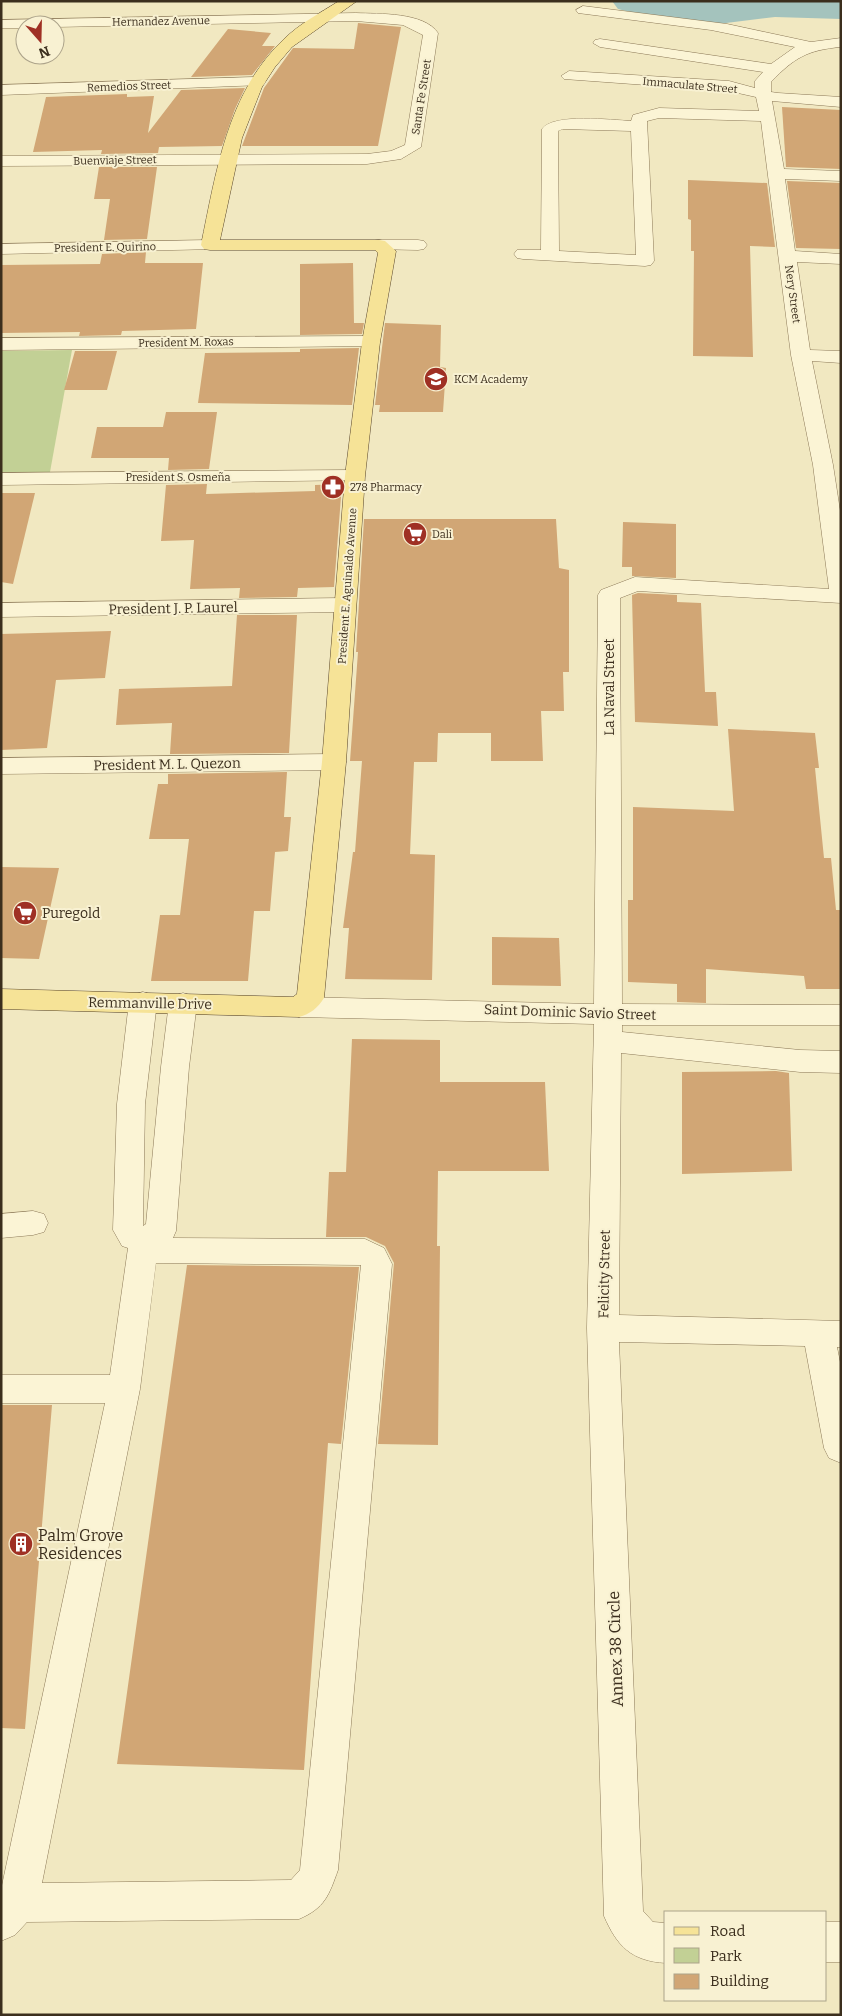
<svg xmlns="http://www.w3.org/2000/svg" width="842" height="2016" font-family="Bitter,serif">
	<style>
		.green { fill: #c2d095 }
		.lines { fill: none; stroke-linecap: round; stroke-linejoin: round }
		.river { fill: #a4c3bd; fill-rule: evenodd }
		.building { fill: #d1a675 }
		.minor-casing { stroke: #8c7958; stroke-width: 1 }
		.major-casing { stroke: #59462c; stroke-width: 1 }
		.minor { fill: #fbf4d5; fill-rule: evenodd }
		.major { fill: #f6e397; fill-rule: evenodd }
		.labels { text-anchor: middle; stroke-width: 4; stroke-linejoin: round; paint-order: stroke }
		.far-street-label { font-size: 11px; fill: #3b2e1d; stroke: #f8f1d2 }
		.far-poi-label { font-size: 11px; fill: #3b2e1d; stroke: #f8f1d2; text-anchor: start }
		.street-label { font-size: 14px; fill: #3b2e1d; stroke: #f8f1d2 }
		.poi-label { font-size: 14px; fill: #3b2e1d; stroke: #f8f1d2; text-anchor: start }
		.near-poi-label { font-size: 16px; fill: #3b2e1d; stroke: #f8f1d2; text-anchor: start }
		.near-street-label { font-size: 16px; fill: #3b2e1d; stroke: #f8f1d2 }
	</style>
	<rect width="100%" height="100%" fill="#f1e8c1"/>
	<!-- green -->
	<path class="green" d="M72 350 50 472H1V351Z"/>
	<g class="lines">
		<!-- river -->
		<path class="river" d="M612 1H841V19L775 17 718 24 696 25 663 20 618 9Z"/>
	</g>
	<!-- building -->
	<g class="building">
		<path d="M358 23 401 27 378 146H242L264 88 293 48 354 49Z"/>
		<path d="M228 29 271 33 262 46H275L252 75 191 77Z"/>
		<path d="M245 88 235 109 222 146 159 147 158 153 101 154 102 150 33 152 46 97 127 94V97L154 96 148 133 181 90Z"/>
		<path d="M782 107 841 110V169L786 167Z"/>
		<path d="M99 167H157L147 239 104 240 110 199H94Z"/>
		<path d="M688 180 767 183 775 247 750 246 753 357 693 356 694 251H691V220L688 219Z"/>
		<path d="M787 181 841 183V249L796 248Z"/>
		<path d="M146 252 145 263H203L196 329 122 331 121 335 79 336 80 332 1 333V265L100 264 102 254Z"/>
		<path d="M353 263 354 323H364L362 334 300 335V264Z"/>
		<path d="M385 323 441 325 440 367 446 368 443 412H379L380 405H375Z"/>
		<path d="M359 348 352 405 198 403 205 353 300 352V349Z"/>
		<path d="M75 351H117L107 390H64Z"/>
		<path d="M166 412H217L209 469 168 470 169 458H91L97 427H163Z"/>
		<path d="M207 484 206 494 315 491V485L342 484 334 587 298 588 297 597 239 598 240 588 190 589 194 540 161 541 166 485Z"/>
		<path d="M1 493H35L13 584 1 582Z"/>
		<path d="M364 519H556L559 568 569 570V672H563L564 711H541L543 761H491V733H438L437 762H414L410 854 435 855 432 980 345 979 349 928H343L353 852H355L362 761H350L358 652H356Z"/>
		<path d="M623 522 676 524V578L632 576V567H622Z"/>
		<path d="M638 593 677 595V602L701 603 705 692H716L718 726 635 722 632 595Z"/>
		<path d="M237 615H297L289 753 170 754 172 723 116 725 119 689 232 686Z"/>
		<path d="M111 631 105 678 56 680 47 748 1 750V634Z"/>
		<path d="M728 729 815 733 819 768H815L824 858H831L836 910H841V989H806L804 976 706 969V1003L677 1002V984L628 982V900H633V807L734 811Z"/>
		<path d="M287 772 284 817H291L288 851 275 852 270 911H254L248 981H151L160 915H180L189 839H149L158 784H168V774Z"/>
		<path d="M1 867 59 868 39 959 1 958Z"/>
		<path d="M492 937 559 938 561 986 492 985Z"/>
		<path d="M352 1039 440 1040V1082H545L549 1171H438L437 1246H440L438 1445 378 1444 394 1263 385 1246 366 1237H326L329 1172H346Z"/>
		<path d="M776 1071 789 1073 792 1171 682 1174V1072Z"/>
		<path d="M187 1265 359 1267 341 1444 328 1443 304 1770 117 1764Z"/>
		<path d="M1 1405H52L25 1729 1 1728Z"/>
	</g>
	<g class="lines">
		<!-- minor casing -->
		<g class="minor-casing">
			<g id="minor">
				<path d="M583 6 727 24 811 42 841 38V47C807 50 794 58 771 82V92L778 93 841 97V107L772 101 784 169 841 171V181L785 179 795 251 841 254V264L797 262 810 350 841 351V363L812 361 833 465 841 517V603L638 591 620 598 622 1004 841 1005V1025H622V1032L800 1050 841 1051V1073L800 1072 621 1053 619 1315 841 1321V1347H837L841 1367V1463L829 1458 824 1448 805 1346 619 1342 643 1911 653 1922 666 1923V1963C631 1961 617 1946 604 1916L587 1328 594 1024 299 1017 289 1014 285 1007 289 1000 299 997 594 1004 598 595 601 590 635 577 829 589 813 465 791 355 761 121 659 118 647 121 654 261 651 265 645 266 523 259 517 258 514 254 517 250H541L542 129C553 113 612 120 631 121L633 115 659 108 759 111 756 97 729 91 564 79 561 76 569 71 729 81 755 88V81L763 72 600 47 593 43 595 40 600 39 771 64 795 47 711 30 578 13 576 10ZM563 129 631 131 636 255 559 251 558 131Z"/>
				<path d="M356 13C379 14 424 12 438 33L421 147 401 159 367 164 1 166V156L367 154 391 151 405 145 423 35 403 25 356 21 55 27V25H25V28H1V20Z"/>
				<path d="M258 77 266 82 263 85 1 95V85Z"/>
				<path d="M210 240 216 241 219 245 216 249 1 254V244Z"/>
				<path d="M379 240H418L424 241 427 245 424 249 418 250 373 249 370 245 373 241Z"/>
				<path d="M371 336 378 338 380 342 378 346 1 350V338Z"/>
				<path d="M355 470 362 472 365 476 362 480 1 485V473Z"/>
				<path d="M345 598 353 600 356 605 353 610 345 612 1 617V603Z"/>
				<path d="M334 754 343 756 346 762 343 768 334 770 1 774V758Z"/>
				<path d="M143 992 153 995 157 1002 145 1104 143 1226 146 1224 161 1067 169 1003 173 996 183 993 193 996 197 1003 189 1067 176 1231 173 1238 365 1239 384 1248 392 1264 338 1870C329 1895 325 1908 299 1919L27 1922 15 1935 1 1941V1890L105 1403H1V1375H110L128 1248 122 1246 113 1230 117 1104 129 1002 133 995ZM156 1263 361 1265 300 1870 291 1880 42 1883 140 1389Z"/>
				<path d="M33 1211 44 1214 48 1223 44 1232 33 1235 1 1238V1214Z"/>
				<rect x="826" y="1922" width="15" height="40"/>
			</g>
		</g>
		<!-- major casing -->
		<g class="major-casing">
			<path id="major" d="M339 1H357L292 47 275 67 262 87 242 138 220 240H379L385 241 396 251 380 342 365 476 346 762 324 998C318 1008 310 1014 299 1017L1 1009V989L293 997 297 994 322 762 345 476 362 342 378 253 375 250H210L204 249 201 245C216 173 227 93 283 40 299 24 320 13 339 1Z"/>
		</g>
		<!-- minor -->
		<use href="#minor" class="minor"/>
		<!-- major -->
		<use href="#major" class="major"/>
	</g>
	<!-- icons -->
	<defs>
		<g id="school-disc" transform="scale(1.25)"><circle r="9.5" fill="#9f3024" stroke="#f8f1d2"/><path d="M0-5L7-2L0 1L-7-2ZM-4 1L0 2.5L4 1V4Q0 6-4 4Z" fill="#fff"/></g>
		<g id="pharmacy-disc" transform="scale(1.25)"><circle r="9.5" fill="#9f3024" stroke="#f8f1d2"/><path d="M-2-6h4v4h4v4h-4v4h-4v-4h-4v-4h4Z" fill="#fff"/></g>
		<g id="supermarket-disc" transform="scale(1.25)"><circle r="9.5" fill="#9f3024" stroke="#f8f1d2"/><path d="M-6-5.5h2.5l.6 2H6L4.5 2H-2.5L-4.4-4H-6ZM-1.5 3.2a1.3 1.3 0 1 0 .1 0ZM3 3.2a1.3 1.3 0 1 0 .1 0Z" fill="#fff"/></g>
		<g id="building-disc" transform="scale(1.25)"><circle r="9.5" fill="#9f3024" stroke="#f8f1d2"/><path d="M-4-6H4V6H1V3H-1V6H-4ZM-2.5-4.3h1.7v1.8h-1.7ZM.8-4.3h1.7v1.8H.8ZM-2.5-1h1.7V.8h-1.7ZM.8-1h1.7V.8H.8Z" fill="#fff"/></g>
	</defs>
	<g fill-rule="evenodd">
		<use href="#school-disc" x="436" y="379"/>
		<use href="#pharmacy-disc" x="333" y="487"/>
		<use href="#supermarket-disc" x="415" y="534"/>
		<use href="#supermarket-disc" x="25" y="913"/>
		<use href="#building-disc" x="21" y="1544"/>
	</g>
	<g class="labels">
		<!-- far-street labels -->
		<g class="far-street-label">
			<text transform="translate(161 21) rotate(-1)" y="4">Hernandez Avenue</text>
			<text transform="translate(690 85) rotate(5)" y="4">Immaculate Street</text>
			<text transform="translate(129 86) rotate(-2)" y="4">Remedios Street</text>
			<text transform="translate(421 97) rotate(-81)" y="4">Santa Fe Street</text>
			<text transform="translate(115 160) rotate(-1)" y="4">Buenviaje Street</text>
			<text transform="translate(105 247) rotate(-1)" y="4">President E. Quirino</text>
			<text transform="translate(793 294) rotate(82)" y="4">Nery Street</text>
			<text transform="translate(186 342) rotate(-1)" y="4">President M. Roxas</text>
			<text x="178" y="481">President S. Osmeña</text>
			<text transform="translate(347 586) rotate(-86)" y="4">President E. Aguinaldo Avenue</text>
		</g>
		<!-- far-poi labels -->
		<g class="far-poi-label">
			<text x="454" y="383">KCM Academy</text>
			<text x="350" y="491">278 Pharmacy</text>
			<text x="432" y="538">Dali</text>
		</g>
		<!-- street labels -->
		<g class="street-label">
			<text transform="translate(173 608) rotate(-1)" y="5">President J. P. Laurel</text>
			<text transform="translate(609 687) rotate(-90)" y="5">La Naval Street</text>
			<text transform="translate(167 764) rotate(-1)" y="5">President M. L. Quezon</text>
			<text transform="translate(150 1003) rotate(1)" y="5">Remmanville Drive</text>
			<text transform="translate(570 1012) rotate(2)" y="5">Saint Dominic Savio Street</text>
			<text transform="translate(604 1274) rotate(-89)" y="5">Felicity Street</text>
		</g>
		<!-- poi labels -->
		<g class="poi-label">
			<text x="42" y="918">Puregold</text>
		</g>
		<!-- near-poi labels -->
		<g class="near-poi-label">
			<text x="38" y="1541">Palm Grove<tspan x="38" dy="18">Residences</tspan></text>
		</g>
		<!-- near-street labels -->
		<g class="near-street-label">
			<text transform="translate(615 1649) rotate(-92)" y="6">Annex 38 Circle</text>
		</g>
	</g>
	<!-- border -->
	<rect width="842" height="2016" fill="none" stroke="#3b2e1d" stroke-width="5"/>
	<!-- legend -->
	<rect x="664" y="1911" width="162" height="90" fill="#f8f1d2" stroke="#aca38a"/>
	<rect x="674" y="1927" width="25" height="8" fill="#f6e397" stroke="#aca38a"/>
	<text x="710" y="1936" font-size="15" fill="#3b2e1d">Road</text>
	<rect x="674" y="1948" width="25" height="15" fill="#c2d095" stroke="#aca38a"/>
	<text x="710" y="1961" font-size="15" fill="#3b2e1d">Park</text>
	<rect x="674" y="1974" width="25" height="15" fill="#d1a675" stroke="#aca38a"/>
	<text x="710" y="1986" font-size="15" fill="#3b2e1d">Building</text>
	<!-- north arrow -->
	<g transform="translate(40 40) rotate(160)"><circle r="24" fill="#f8f1d2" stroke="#aca38a"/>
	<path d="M0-4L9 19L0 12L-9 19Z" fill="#9f3024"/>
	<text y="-8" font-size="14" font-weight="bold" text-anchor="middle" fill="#3b2e1d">N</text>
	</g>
</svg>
